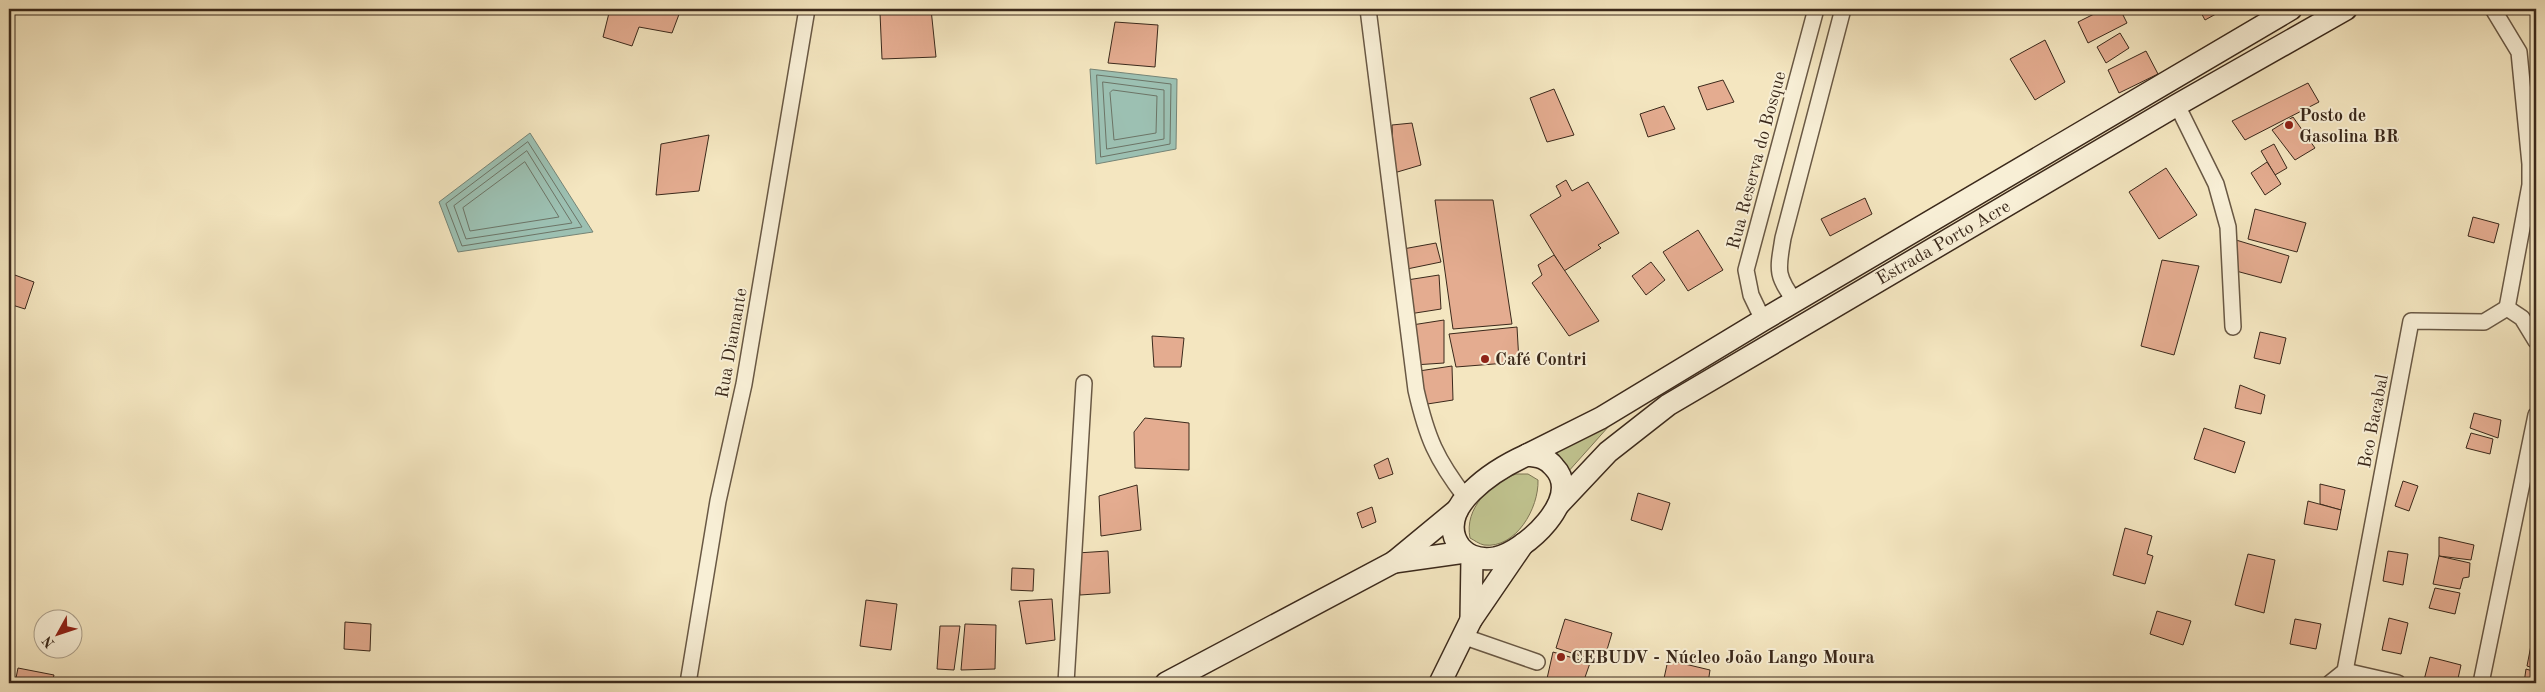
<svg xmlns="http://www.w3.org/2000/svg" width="2545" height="692" font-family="'Old Standard TT',serif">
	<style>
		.green { fill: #c0c38f; stroke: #7e7655 }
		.water { fill: #9cc0b2; stroke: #758476 }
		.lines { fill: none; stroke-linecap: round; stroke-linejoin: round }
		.shore { stroke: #6c7466; stroke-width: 1 }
		.building { fill: #e4ac90; stroke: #3b291b }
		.street-casing { stroke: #695844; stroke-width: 18 }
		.secondary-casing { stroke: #3b291b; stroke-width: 24 }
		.street { stroke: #f8efd6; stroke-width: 15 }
		.secondary { stroke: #f8efd6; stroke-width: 21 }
		.poi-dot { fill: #8f2418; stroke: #f8efd6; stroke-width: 2 }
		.labels { text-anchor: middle; stroke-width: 4; stroke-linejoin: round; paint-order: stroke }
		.poi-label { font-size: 18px; font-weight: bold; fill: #3b291b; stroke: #f8efd6; text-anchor: start }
		.street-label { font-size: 18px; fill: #3b291b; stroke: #f8efd6 }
	</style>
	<rect width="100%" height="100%" fill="#f4e6c0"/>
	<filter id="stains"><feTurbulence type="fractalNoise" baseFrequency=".004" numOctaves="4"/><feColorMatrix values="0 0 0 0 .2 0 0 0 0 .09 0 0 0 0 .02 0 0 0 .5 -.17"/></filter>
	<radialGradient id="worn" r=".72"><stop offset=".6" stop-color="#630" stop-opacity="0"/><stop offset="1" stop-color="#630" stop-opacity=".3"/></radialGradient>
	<!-- green -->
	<g class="green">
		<path d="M1609 426 1567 473 1552 454Z"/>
		<path d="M1516 474H1528L1538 480C1539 508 1516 549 1484 545 1479 544 1474 540 1470 538 1464 508 1490 484 1516 474Z"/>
	</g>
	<!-- water -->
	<g class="water">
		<path d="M1090 69 1177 79 1176 149 1096 164Z"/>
		<path d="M530 133 593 232 458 252 439 202Z"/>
	</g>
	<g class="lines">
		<!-- shore -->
		<g class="shore">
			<path d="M1097 75 1171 84 1170 144 1101 157Z"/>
			<path d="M1103 82 1164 90V139L1107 149Z"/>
			<path d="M1113 90 1157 96 1156 133 1114 140 1110 93Z"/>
			<path d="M528 142 582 227 462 246 446 204Z"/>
			<path d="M527 151 572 223 466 239 454 206Z"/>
			<path d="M525 162 559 217 470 231 463 208Z"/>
		</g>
	</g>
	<!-- building -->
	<g class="building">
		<path d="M610 9H681L672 33 639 27 632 46 603 37Z"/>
		<path d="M931 9 936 57 882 59 880 13Z"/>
		<path d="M2104 9H2120L2127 23 2088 43 2078 22Z"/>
		<path d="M2199 9H2225L2205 20Z"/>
		<path d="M1115 22 1158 25 1155 67 1108 63Z"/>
		<path d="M2120 33 2129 48 2106 63 2097 47Z"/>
		<path d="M2045 40 2065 82 2035 100 2010 59Z"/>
		<path d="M2146 51 2158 74 2119 93 2108 70Z"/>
		<path d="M1723 80 1734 102 1707 110 1698 87Z"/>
		<path d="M2308 83 2319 102 2245 140 2232 121Z"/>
		<path d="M1554 89 1574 135 1547 142 1530 98Z"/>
		<path d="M1664 106 1675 129 1648 137 1640 114Z"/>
		<path d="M2293 117 2315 148 2295 160 2272 130Z"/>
		<path d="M1412 123 1421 165 1394 173 1392 125Z"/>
		<path d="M709 135 699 191 656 195 661 144Z"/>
		<path d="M2274 144 2287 168 2275 175 2261 151Z"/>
		<path d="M2267 162 2281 184 2265 195 2251 173Z"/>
		<path d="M2166 168 2197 215 2159 239 2129 192Z"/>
		<path d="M1566 180 1572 191 1588 182 1619 233 1598 245 1601 248 1564 271 1530 215 1561 196 1556 186Z"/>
		<path d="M1865 198 1872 214 1830 236 1821 219Z"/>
		<path d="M1435 200H1493L1512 324 1453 329Z"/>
		<path d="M2255 209 2306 223 2297 252 2248 239Z"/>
		<path d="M2473 217 2499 224 2494 243 2468 236Z"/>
		<path d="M1698 230 1723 270 1688 291 1663 252Z"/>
		<path d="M2236 240 2289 256 2281 283 2236 271Z"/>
		<path d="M1436 243 1441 262 1407 269 1403 249Z"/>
		<path d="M1554 255 1599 321 1569 336 1532 283 1542 275 1538 265Z"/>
		<path d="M2162 260 2199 266 2174 355 2141 346Z"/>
		<path d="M1651 262 1665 280 1646 295 1632 276Z"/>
		<path d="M12 274 34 282 25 309 9 304V284Z"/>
		<path d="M1439 275 1441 309 1409 314 1407 280Z"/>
		<path d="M1444 320V363L1414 365 1412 325Z"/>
		<path d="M1517 327 1519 362 1456 367 1449 334Z"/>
		<path d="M2260 332 2286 338 2280 364 2254 358Z"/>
		<path d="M1152 336 1184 338 1181 367H1154Z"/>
		<path d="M1452 366 1453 400 1421 405 1419 371Z"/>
		<path d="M2240 385 2265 395 2261 414 2235 408Z"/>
		<path d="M2474 413 2501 420 2498 438 2470 428Z"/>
		<path d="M1145 418 1189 423V470L1135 468 1134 432Z"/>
		<path d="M2204 428 2245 442 2235 473 2194 459Z"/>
		<path d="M2471 433 2493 439 2490 454 2466 448Z"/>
		<path d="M1388 458 1393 474 1379 479 1374 465Z"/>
		<path d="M2403 481 2418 486 2409 511 2395 506Z"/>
		<path d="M2320 484 2345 490 2341 510 2320 504Z"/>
		<path d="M1137 485 1141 530 1101 536 1099 496Z"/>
		<path d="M1638 493 1670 503 1662 530 1631 520Z"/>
		<path d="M2308 501 2341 510 2337 530 2304 524Z"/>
		<path d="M1372 507 1376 522 1362 528 1357 513Z"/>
		<path d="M2125 528 2152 536 2147 554 2153 556 2145 584 2113 575Z"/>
		<path d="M2439 537 2474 545 2471 560 2439 556Z"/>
		<path d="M1108 551 1110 593 1080 595 1077 553Z"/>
		<path d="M2388 551 2408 554 2403 585 2383 581Z"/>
		<path d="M2248 554 2275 560 2264 613 2235 605Z"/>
		<path d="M2439 556 2470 563 2469 577 2463 578 2460 589 2433 584Z"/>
		<path d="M1012 568 1034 569 1033 591 1011 590Z"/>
		<path d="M2435 588 2460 593 2455 614 2429 608Z"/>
		<path d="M1052 599 1055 640 1026 644 1019 601Z"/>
		<path d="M866 600 897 604 891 650 860 646Z"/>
		<path d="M2157 611 2191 621 2183 645 2150 634Z"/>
		<path d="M2389 618 2408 623 2401 654 2382 650Z"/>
		<path d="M1565 619 1612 633 1603 663 1556 648Z"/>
		<path d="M2295 619 2321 624 2316 649 2290 644Z"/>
		<path d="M345 622 371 624 370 651 344 649Z"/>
		<path d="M965 624 996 625 995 669 961 670Z"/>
		<path d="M940 626H960L954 670 937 669Z"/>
		<path d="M2532 640 2536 642V669L2527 666Z"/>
		<path d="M1553 652 1590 663 1583 683H1546Z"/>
		<path d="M2430 657 2461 665 2457 683H2439L2424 680Z"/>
		<path d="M1668 660 1710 670 1708 683H1663Z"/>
		<path d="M18 668 54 675 52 683H15Z"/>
		<path d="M2526 669 2536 672V683H2524Z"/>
	</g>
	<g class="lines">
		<!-- street casing -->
		<g class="street-casing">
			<g id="street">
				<path d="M1368 9 1416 390C1427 438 1436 459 1466 498"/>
				<path d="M2493 9 2519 52 2530 164V185L2507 308"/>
				<path d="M2177 105 2216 184 2228 227 2233 327"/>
				<path d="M1795 301C1775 275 1778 269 1783 238L1843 9"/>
				<path d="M1763 320 1751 295 1746 270 1816 9"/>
				<path d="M1465 637 1537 662"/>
				<path d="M2345 671 2398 683"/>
				<path d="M688 683 718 501 744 384 807 9"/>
				<path d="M1066 683 1084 383"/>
				<path d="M2330 683 2345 671 2411 321 2484 322 2507 308 2522 318 2536 341"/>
				<path d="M2481 683 2536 415"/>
			</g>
		</g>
		<!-- secondary casing -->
		<g class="secondary-casing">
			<g id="secondary">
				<path d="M1527 455 1601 418 1763 320 2291 9"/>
				<path d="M1527 455C1539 456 1547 458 1554 467 1584 498 1525 552 1495 558 1482 560 1469 558 1460 547 1431 508 1498 468 1527 455Z"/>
				<path d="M1559 504 1608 452 1668 405 2177 105 2346 9"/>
				<path d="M1394 562 1465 552"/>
				<path d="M1471 620 1472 557"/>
				<path d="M1166 683 1394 562 1457 510"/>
				<path d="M1440 683 1471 620 1523 544"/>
			</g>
		</g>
		<!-- street -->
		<use href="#street" class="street"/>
		<!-- secondary -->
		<use href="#secondary" class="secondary"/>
	</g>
	<!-- markers -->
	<g class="poi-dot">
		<circle cx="2289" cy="125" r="5"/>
		<circle cx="1485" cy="359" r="5"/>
		<circle cx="1561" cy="657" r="5"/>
	</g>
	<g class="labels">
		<!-- poi labels -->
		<g class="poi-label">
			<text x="2299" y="121">Posto de<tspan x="2299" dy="21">Gasolina BR</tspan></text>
			<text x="1495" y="365">Café Contri</text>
			<text x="1571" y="663">CEBUDV - Núcleo João Lango Moura</text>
		</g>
		<!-- street labels -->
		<g class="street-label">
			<text transform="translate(1756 160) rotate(-75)" y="6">Rua Reserva do Bosque</text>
			<text transform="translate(1943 242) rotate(-30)" y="6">Estrada Porto Acre</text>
			<text transform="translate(731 343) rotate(-80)" y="6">Rua Diamante</text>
			<text transform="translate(2373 421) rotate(-79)" y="6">Bco Bacabal</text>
		</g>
	</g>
	<!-- margin -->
	<rect width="2545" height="692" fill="none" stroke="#f4e6c0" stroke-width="30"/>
	<rect x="10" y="10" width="2525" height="672" fill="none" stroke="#3b291b" stroke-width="2.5"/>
	<rect x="15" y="15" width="2515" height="662" fill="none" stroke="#3b291b"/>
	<!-- north arrow -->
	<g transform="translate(58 634) rotate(230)"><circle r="24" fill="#f8efd6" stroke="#aca08b"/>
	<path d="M0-4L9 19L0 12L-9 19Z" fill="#8f2418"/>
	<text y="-8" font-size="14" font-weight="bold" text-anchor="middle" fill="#3b291b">N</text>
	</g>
	<rect width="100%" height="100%" filter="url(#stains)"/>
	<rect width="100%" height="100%" fill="url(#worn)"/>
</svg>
